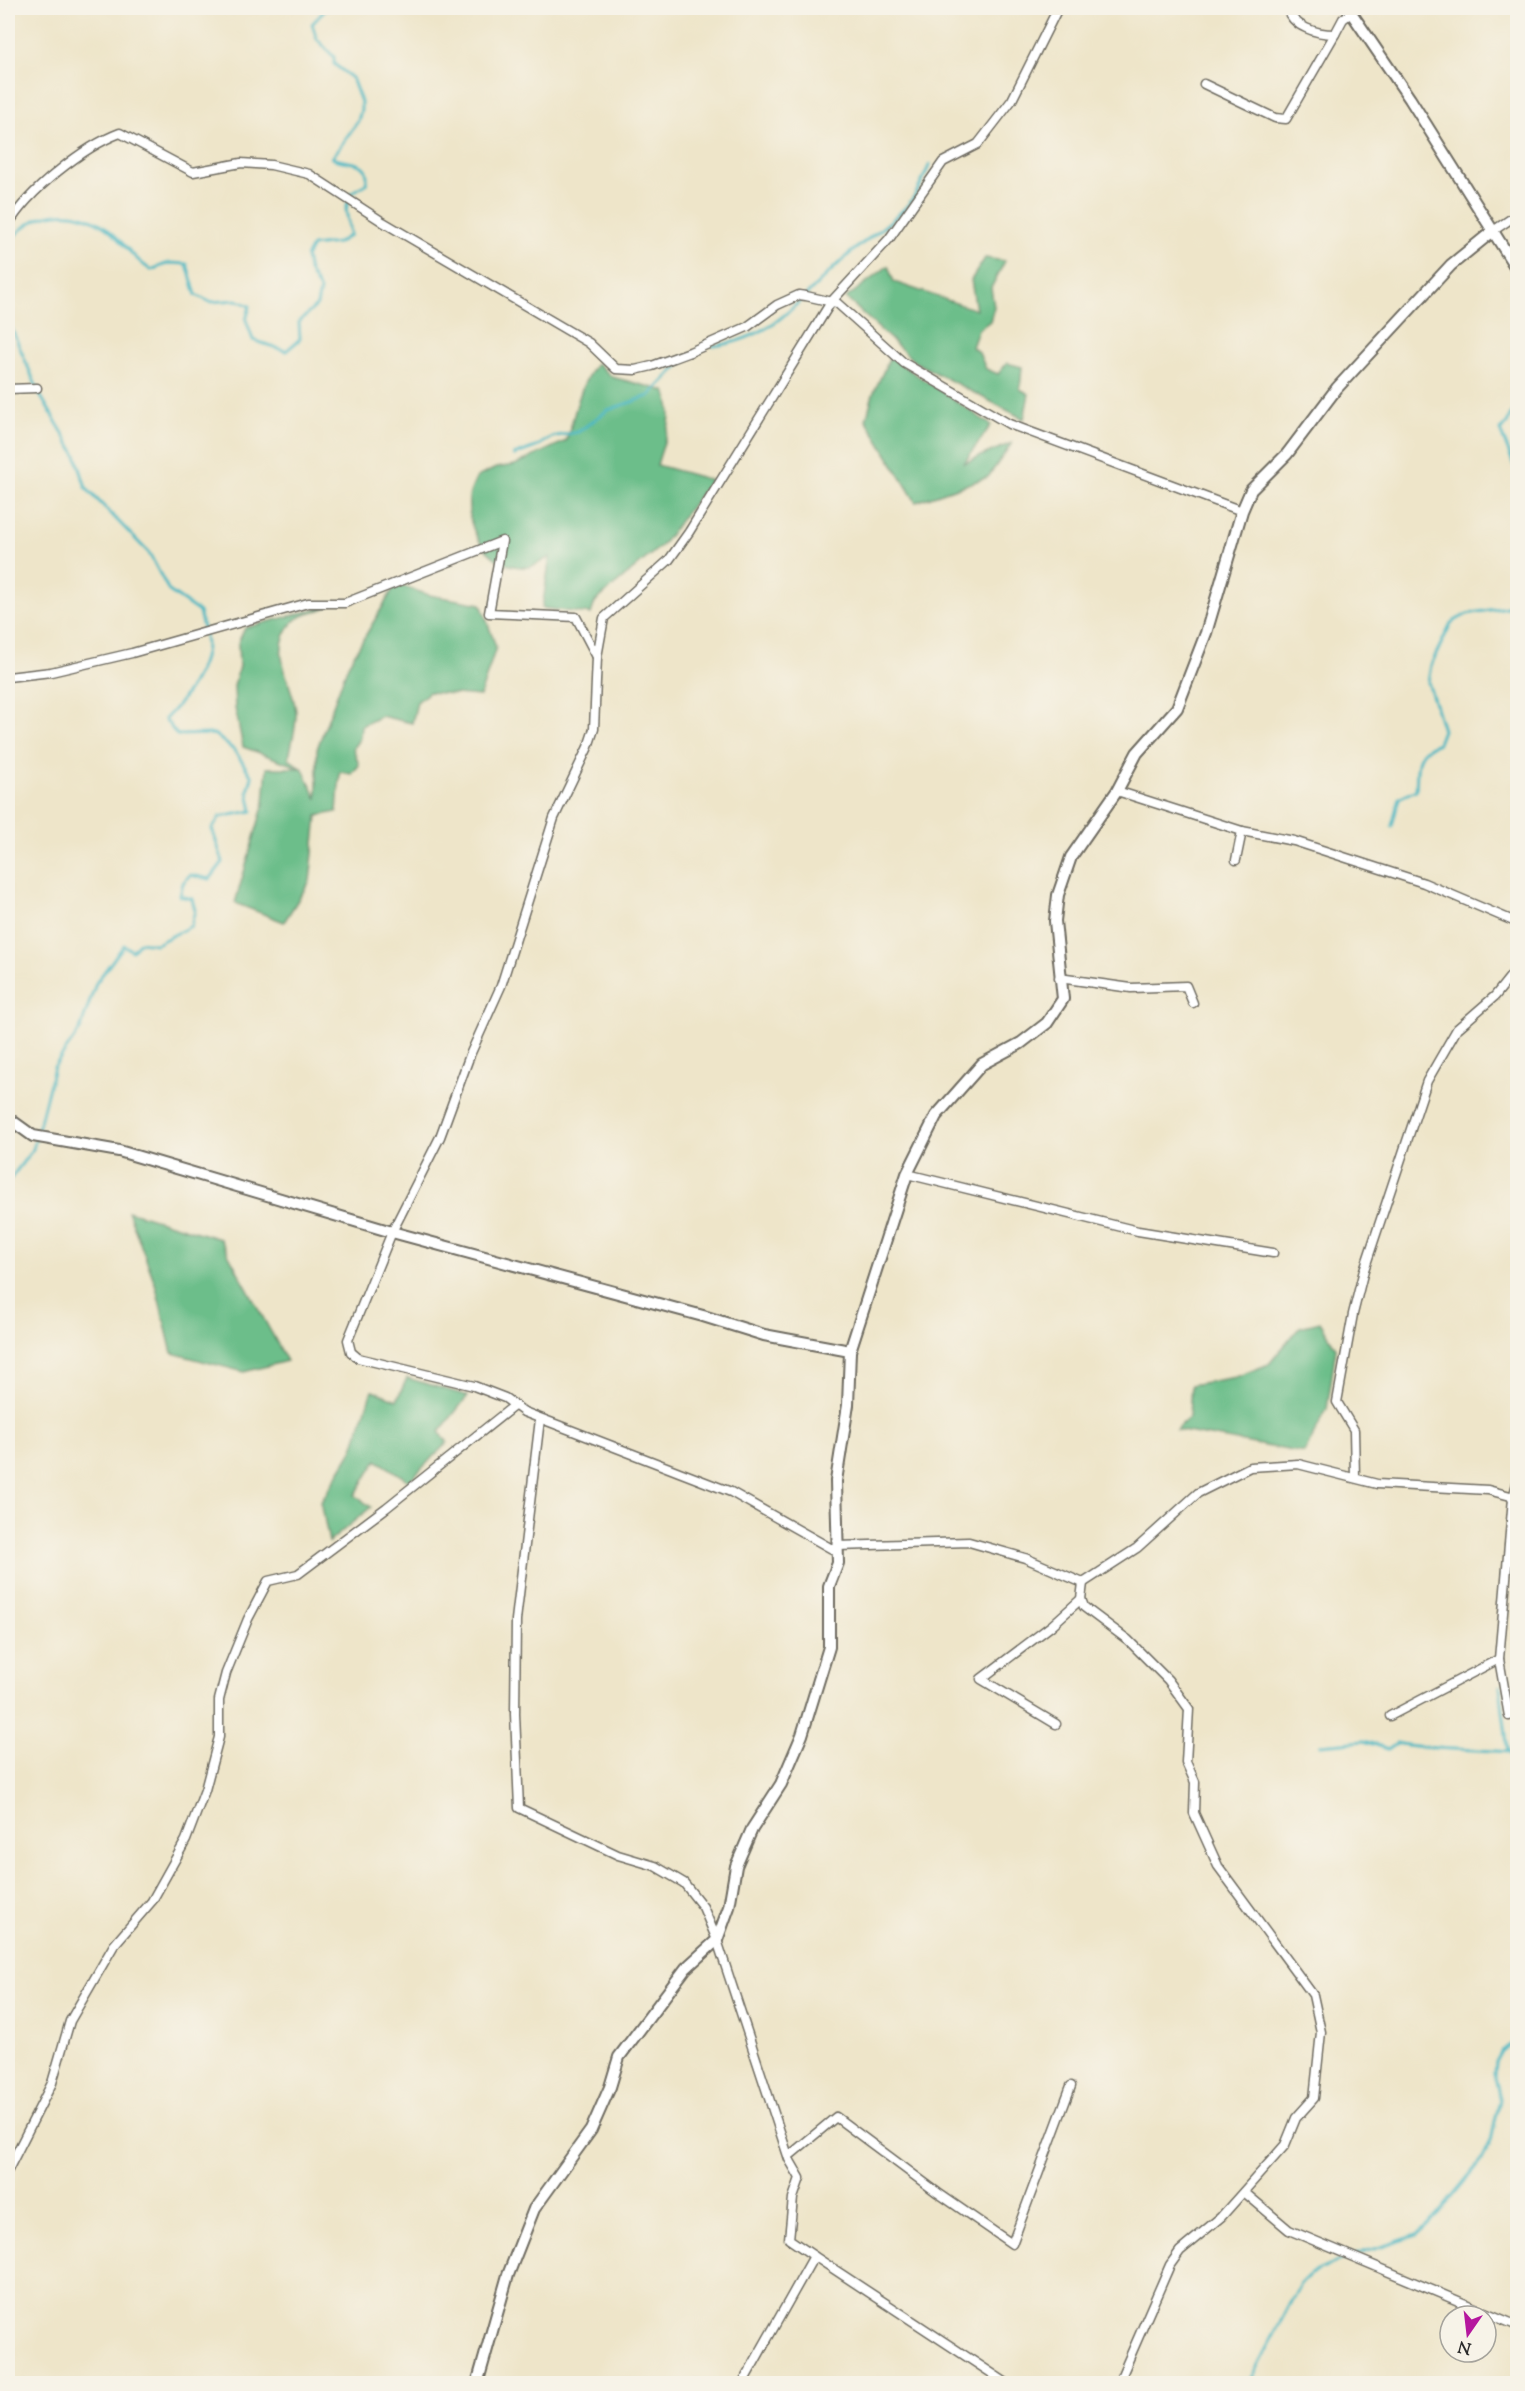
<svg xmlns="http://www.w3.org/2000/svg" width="1525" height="2391" font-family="'Sorts Mill Goudy',serif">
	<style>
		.forest { fill: #6cbe8a; stroke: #4c745a; stroke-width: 1.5 }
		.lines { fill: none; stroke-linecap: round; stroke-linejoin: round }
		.stream { stroke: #49b7c2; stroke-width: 3 }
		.minor-casing { stroke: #6f6c62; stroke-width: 11 }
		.tertiary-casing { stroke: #6f6c62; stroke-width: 14 }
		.minor { stroke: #fff; stroke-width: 8 }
		.tertiary { stroke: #fff; stroke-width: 10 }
	</style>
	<rect width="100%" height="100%" fill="#f7f3e8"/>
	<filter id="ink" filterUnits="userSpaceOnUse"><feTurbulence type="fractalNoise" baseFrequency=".0167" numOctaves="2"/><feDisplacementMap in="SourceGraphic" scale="12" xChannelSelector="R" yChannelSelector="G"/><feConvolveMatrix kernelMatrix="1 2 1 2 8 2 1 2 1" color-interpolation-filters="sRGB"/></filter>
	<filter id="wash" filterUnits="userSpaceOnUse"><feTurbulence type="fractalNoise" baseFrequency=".008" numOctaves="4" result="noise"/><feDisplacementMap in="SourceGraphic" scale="24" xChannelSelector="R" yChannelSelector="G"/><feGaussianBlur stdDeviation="1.35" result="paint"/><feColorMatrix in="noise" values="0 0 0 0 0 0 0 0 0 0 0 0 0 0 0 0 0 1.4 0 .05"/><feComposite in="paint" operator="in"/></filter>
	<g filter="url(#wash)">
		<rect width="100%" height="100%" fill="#eee5c9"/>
		<!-- forest -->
		<g class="forest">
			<path d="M985 258 1005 261 991 288 994 307 990 321 978 330 972 347 979 353 986 369 998 374 1007 363 1022 367 1020 389 1029 394 1024 419 915 362 846 298 888 266 894 282 976 310 971 280Z"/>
			<path d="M890 357 991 425 964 463 1012 443 988 477 916 502 866 420 873 394Z"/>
			<path d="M597 363 612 377 665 391C677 417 664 439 657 465L711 480 662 545 595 602 591 614 542 608 550 557C544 560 535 566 529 567 491 570 466 533 469 499 469 492 474 484 477 477L496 468 515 465 566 441C576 414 578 386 597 363Z"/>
			<path d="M396 584 429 595 481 604 496 647 480 696 429 692 417 702 412 723 381 716 361 726 360 738 353 748 359 765 352 774 340 772 337 812 317 816 310 881 284 922 235 903 264 803 267 768H301L243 747 235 708 234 686 239 666 238 643 245 628 331 605C318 613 303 612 293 622 267 651 293 682 296 712 297 727 291 743 289 759L303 769 317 799V749L348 665Z"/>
			<path d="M128 1211 220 1239 287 1361 244 1372 172 1353 155 1283Z"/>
			<path d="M1320 1322 1336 1348 1327 1409 1304 1453 1176 1430 1189 1417 1191 1385 1236 1377 1269 1364 1300 1327Z"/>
			<path d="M407 1378 468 1396 439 1432 448 1442 409 1481 377 1460 355 1495 371 1507 329 1542 321 1502 353 1449 372 1390 397 1400Z"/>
		</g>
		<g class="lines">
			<!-- stream -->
			<g class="stream">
				<path d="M8 245C30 209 79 203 111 232 125 244 134 260 151 270L169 263 187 264 196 295 210 302 237 300 250 306 246 320 253 340 286 351 300 339 299 322 317 305 320 290 309 271 306 257 312 246 338 243 350 235 346 209 351 193 366 184C372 158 349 165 332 158L358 121 361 110V102L352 78 334 64V57L317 39 312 24 325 10 332 8"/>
				<path d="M8 320 40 395 76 455 86 488 149 553 169 591 199 612C201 622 206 635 206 645 206 668 181 704 165 719L177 735 214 734 235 751 252 777 248 791 252 811 220 817 212 829 223 862 210 879 190 875 183 883 180 896 192 899 195 910 191 926 156 944 140 942 132 951 124 945 96 983 80 1030 54 1067 33 1149 8 1182"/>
				<path d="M713 346C778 338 802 295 848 255 865 240 898 219 911 201 919 191 924 176 930 164"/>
				<path d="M1518 397 1507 424 1500 430 1518 475"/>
				<path d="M514 455 536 447 552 437 578 432 608 410 649 396 687 357"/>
				<path d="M1392 826 1399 798 1416 790C1418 766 1413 752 1438 743L1443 730 1428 682 1431 665 1451 623 1467 614 1518 605"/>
				<path d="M1500 1686 1508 1752"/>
				<path d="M1320 1745 1364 1741 1388 1749 1396 1743C1434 1751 1470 1748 1508 1752L1518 1766"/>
				<path d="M1355 2255 1417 2235 1430 2223 1482 2160 1491 2141 1500 2099 1494 2073 1495 2062 1501 2051 1518 2040"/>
				<path d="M1248 2384 1300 2284 1310 2274 1349 2257"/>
			</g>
		</g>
	</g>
	<g filter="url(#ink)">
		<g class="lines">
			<!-- minor casing -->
			<g class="minor-casing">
				<g id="minor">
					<path d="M1058 8 1012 100 978 144 943 162 889 239 831 302 689 532 669 560 604 618 597 657 594 729 588 747 554 818 501 986 470 1055 440 1137 392 1232 348 1340 351 1352 358 1358 474 1386 505 1398 524 1412 731 1492 832 1549 837 1546 969 1542 1025 1558 1083 1583 1137 1548 1198 1493 1250 1467 1298 1464 1377 1484 1488 1490 1518 1498"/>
					<path d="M1287 8C1293 27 1316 34 1335 34L1343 19 1351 13"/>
					<path d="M1204 84 1275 118 1286 119 1335 34"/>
					<path d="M8 225C28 191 83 147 120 133L193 172 241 163 271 165 309 174 383 222 589 343 616 369 635 370 652 366 690 352 747 327 777 305 799 295 806 296 837 303 904 363 1009 424 1242 511"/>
					<path d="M1493 231 1518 214"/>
					<path d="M8 389 37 388"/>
					<path d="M8 677 51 672 132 653 308 603H345L502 541 489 613 576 617 597 657"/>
					<path d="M1117 791 1242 831 1294 841 1424 883 1518 923"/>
					<path d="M1236 860 1242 831"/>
					<path d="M1059 978 1131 988 1186 986 1193 1003"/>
					<path d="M907 1174 1138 1231 1273 1253"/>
					<path d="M540 1419 516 1620 515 1714 519 1808 618 1855 655 1866 684 1883 703 1907 717 1940 789 2159 800 2178 793 2198 789 2239 814 2256"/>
					<path d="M1355 1477 1354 1430 1337 1402 1353 1314 1364 1270 1427 1081 1457 1029 1495 996 1518 967"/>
					<path d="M1083 1583 1081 1599 1084 1607 1128 1640 1168 1680 1189 1709 1186 1762 1195 1782 1194 1813 1218 1866 1313 1995 1321 2032 1314 2098 1296 2118 1285 2145 1221 2217 1180 2251 1170 2265 1118 2384"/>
					<path d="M1390 1716 1499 1659"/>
					<path d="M1509 1716 1499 1659 1513 1498 1518 1480"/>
					<path d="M1056 1724 981 1679 1051 1626 1081 1599"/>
					<path d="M789 2156 836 2117 938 2193 1012 2244 1071 2086"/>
					<path d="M8 2170 52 2083 70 2021 114 1945 152 1901 186 1840 205 1790 219 1737V1700L226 1673 248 1619 268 1581 298 1574 386 1508 515 1405"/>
					<path d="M1244 2192 1289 2230 1518 2326"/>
					<path d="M742 2384 814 2256 1008 2384"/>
				</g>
			</g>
			<!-- tertiary casing -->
			<g class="tertiary-casing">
				<g id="tertiary">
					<path d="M1348 8 1410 99 1518 271"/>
					<path d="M8 1118 33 1136 119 1151 392 1232 703 1316 764 1335 850 1351"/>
					<path d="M477 2384 508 2275 534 2209 591 2130 610 2087 619 2057 686 1968 717 1940 729 1907 736 1866 752 1829 781 1784 802 1735 829 1647V1586L838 1563 836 1481 848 1405 850 1351 907 1174 936 1116 982 1064 1021 1043 1047 1023 1063 999 1055 921 1058 895 1071 857 1117 791 1137 753 1177 708 1206 633 1242 511 1251 490 1287 454 1337 388 1451 265 1493 231"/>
				</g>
			</g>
			<!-- minor -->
			<use href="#minor" class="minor"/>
			<!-- tertiary -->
			<use href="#tertiary" class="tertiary"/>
		</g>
	</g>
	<!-- margin -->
	<rect width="1525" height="2391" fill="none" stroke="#f7f3e8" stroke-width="30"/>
	<!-- north arrow -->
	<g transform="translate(1468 2334) rotate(194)"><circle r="28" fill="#f7f3e8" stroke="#a5a39c" stroke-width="1.5"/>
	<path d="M0-4.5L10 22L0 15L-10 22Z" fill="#b5179e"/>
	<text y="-9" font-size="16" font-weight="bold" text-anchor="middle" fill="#2b2b2b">N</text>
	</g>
</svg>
